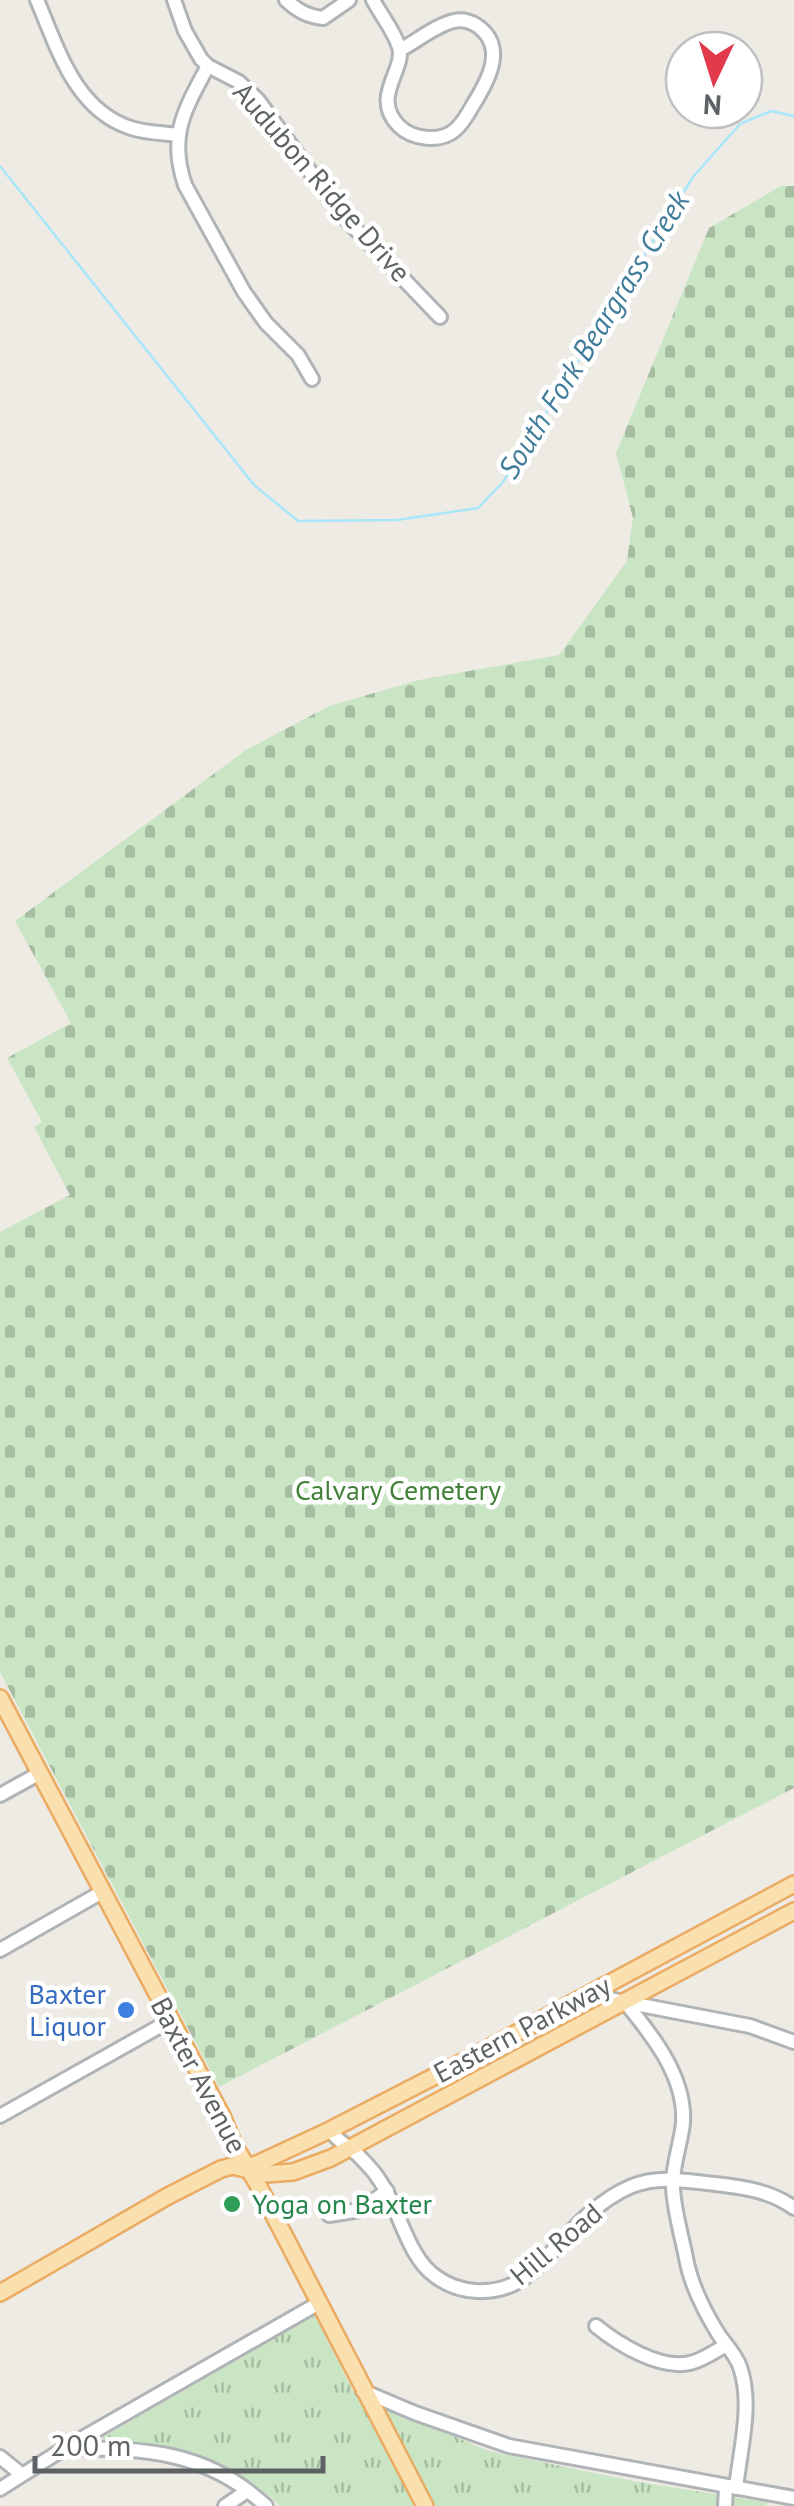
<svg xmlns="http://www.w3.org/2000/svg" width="794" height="2506" font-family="'PT Sans',sans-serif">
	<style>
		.cemetery { fill: url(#cemetery-stones) }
		.park { fill: url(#park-tufts) }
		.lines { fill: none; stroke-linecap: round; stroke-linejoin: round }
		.stream { stroke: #aae6fa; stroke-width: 2.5 }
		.minor-casing { stroke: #b0b4b7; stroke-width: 18 }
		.major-casing { stroke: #eaab63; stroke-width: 20 }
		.minor { stroke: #fff; stroke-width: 12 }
		.major { stroke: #fae0ae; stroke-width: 15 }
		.shop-dot { fill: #3f7fe0; stroke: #fff; stroke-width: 4 }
		.leisure-dot { fill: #2e9e5b; stroke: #fff; stroke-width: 4 }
		.labels { text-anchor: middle; stroke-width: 9; stroke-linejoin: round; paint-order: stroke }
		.street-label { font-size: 28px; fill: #5d6265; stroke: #fff }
		.park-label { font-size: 28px; fill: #428039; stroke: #fff }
		.shop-label { font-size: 28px; fill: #366cbe; stroke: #fff; text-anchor: end }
		.leisure-label { font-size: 28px; fill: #27864d; stroke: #fff; text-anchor: start }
		.water-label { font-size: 30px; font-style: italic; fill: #417d9b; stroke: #fff }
	</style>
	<defs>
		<pattern id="cemetery-stones" width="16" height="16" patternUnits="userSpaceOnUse" patternTransform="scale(2.5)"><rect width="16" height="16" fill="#c9e5c3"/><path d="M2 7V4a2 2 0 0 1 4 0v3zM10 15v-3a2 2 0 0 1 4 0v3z" fill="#a6bda2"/></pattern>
		<pattern id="park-tufts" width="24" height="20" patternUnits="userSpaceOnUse" patternTransform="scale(2.5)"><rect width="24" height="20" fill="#c9e5c3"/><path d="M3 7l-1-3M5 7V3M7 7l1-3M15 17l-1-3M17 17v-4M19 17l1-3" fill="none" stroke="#a6bda2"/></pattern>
	</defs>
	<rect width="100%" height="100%" fill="#eeebe5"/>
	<!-- cemetery -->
	<path class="cemetery" d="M781 186H794V1788L219 2087 0 1672V1232L70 1195 34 1127 42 1122 7 1058 71 1023 15 921 246 750 329 706 419 680 559 655 627 561 633 518 616 453 709 228Z"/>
	<!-- park -->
	<path class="park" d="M315 2315 353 2391 390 2410 489 2451 633 2481 770 2503 764 2506H280C251 2475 194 2451 152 2445 137 2443 121 2443 105 2442L103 2437Z"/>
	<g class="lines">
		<!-- stream -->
		<path class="stream" d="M0 166 254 485 298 521 397 520 478 508 503 482 693 177 740 124 771 111 794 116"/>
		<!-- minor casing -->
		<g class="minor-casing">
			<g id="minor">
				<path d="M37 0C58 49 75 110 131 128 146 133 163 133 178 135"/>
				<path d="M174 0 185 31 201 59 208 66 239 82 258 100 341 214 440 317"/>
				<path d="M286 0C298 11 307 16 323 18L349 0"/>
				<path d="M373 0C381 15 394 31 399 47 406 70 370 97 399 126 412 139 440 143 455 130 462 124 468 114 473 105 488 81 508 46 476 25 469 21 462 19 454 21 436 25 417 41 400 50"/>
				<path d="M208 66C185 109 168 135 185 185L244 292 266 323 298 355 312 379"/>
				<path d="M0 1795 40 1773"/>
				<path d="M0 1950 102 1892"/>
				<path d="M603 1985 609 1999 750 2026 794 2042"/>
				<path d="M625 2002C652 2035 686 2077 683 2123 681 2143 673 2163 673 2183 672 2203 682 2237 686 2258 691 2286 704 2311 719 2335 726 2345 736 2355 740 2367 753 2404 740 2450 736 2488"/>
				<path d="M0 2116 171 2020"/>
				<path d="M330 2130C338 2142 348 2146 358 2155 365 2162 373 2170 378 2178 400 2208 406 2255 435 2276 460 2295 495 2296 521 2280 532 2273 541 2263 550 2254 574 2228 598 2200 632 2186 659 2175 686 2181 715 2184 743 2187 771 2191 794 2208"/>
				<path d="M329 2215 360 2210 387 2191"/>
				<path d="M596 2326C618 2344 660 2370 690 2363 703 2360 714 2352 726 2345"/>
				<path d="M363 2391 415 2413 509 2446 794 2498"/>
				<path d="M68 2448C145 2449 206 2450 266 2506"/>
				<path d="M0 2457 21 2474"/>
				<path d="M0 2489 65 2448 319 2303"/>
				<path d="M225 2506 247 2491"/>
				<path d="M725 2506 726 2487"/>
			</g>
		</g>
		<!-- major casing -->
		<g class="major-casing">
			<g id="major">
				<path d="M0 1698 223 2118 234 2145 257 2183 425 2506"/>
				<path d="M248 2168 330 2130 472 2057 794 1884"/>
				<path d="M0 2293 168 2196 221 2169 232 2166 267 2174 293 2172 331 2158 794 1911"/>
			</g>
		</g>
		<!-- minor -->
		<use href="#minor" class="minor"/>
		<!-- major -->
		<use href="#major" class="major"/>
	</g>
	<!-- markers -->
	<circle class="shop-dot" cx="126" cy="2010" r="10"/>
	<circle class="leisure-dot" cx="232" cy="2204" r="10"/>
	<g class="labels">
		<!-- street labels -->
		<g class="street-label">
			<text transform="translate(322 182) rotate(49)" y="10">Audubon Ridge Drive</text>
			<text transform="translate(522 2029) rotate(-28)" y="10">Eastern Parkway</text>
			<text transform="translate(199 2075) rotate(62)" y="10">Baxter Avenue</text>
			<text transform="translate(556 2244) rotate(-40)" y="10">Hill Road</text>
		</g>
		<!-- park labels -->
		<g class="park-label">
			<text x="398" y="1500">Calvary Cemetery</text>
		</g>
		<!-- shop labels -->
		<g class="shop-label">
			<text x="106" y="2004">Baxter<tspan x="106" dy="32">Liquor</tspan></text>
		</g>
		<!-- leisure labels -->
		<g class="leisure-label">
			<text x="252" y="2214">Yoga on Baxter</text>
		</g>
		<!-- water labels -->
		<g class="water-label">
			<text transform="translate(594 335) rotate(-58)" y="10">South Fork Beargrass Creek</text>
		</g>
	</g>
	<!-- north arrow -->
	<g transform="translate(714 80) rotate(184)"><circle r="48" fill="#ffffff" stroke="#bec0c1" stroke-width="2.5"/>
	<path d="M0-8L18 38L0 25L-18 38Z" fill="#e03a4c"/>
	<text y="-15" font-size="28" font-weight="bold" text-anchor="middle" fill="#5d6265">N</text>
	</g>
	<!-- scale -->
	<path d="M35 2456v15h288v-15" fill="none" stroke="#5d6265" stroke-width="5"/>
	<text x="50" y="2456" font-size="30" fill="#5d6265" stroke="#ffffff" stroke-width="8" paint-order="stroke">200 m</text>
</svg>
